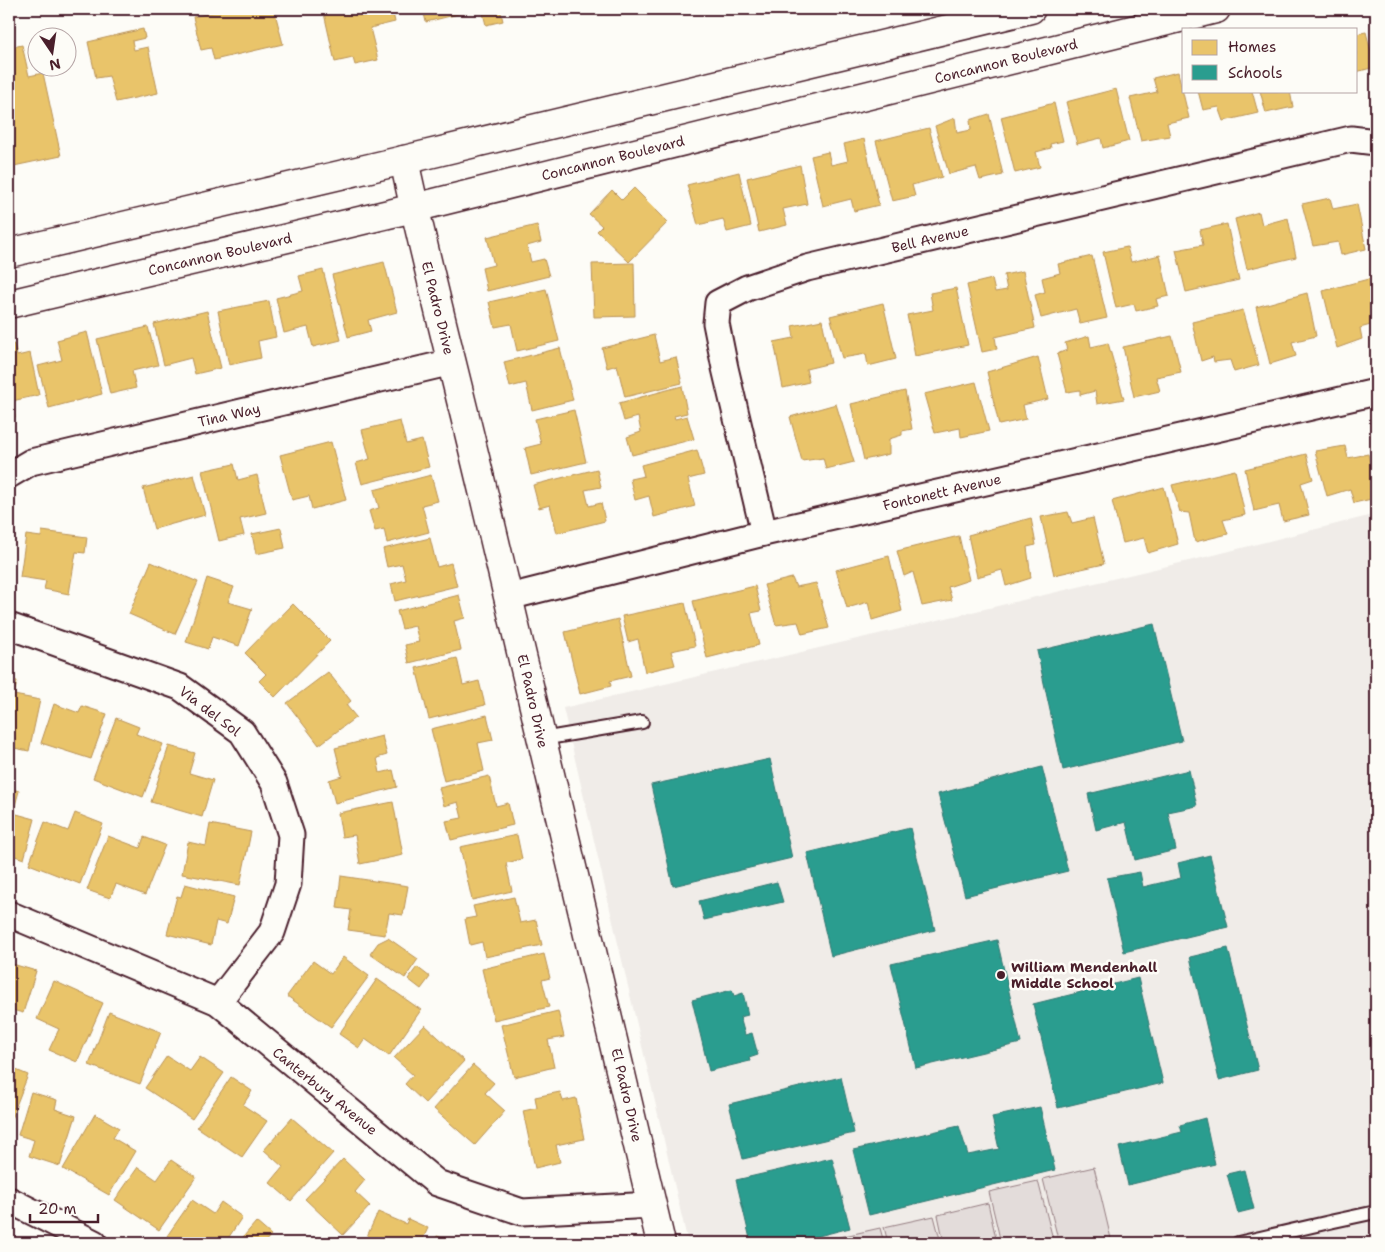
<svg xmlns="http://www.w3.org/2000/svg" width="1385" height="1252" font-family="'Shantell Sans',sans-serif">
	<style>
		.built { fill: #f0ece8 }
		.green { fill: #e3dcda; stroke: #967e82 }
		.homes { fill: #e9c46a; stroke: #b99257 }
		.schools { fill: #2a9d8f; stroke: #347771 }
		.lines { fill: none; stroke-linecap: round; stroke-linejoin: round }
		.lane-casing { stroke: #4a1f2b; stroke-width: 16 }
		.street-casing { stroke: #4a1f2b; stroke-width: 29 }
		.secondary-casing { stroke: #4a1f2b; stroke-width: 31 }
		.lane { stroke: #fdfcf7; stroke-width: 12 }
		.street { stroke: #fdfcf7; stroke-width: 25 }
		.secondary { stroke: #fdfcf7; stroke-width: 28 }
		.poi-dot { fill: #4a1f2b; stroke: #fdfcf7; stroke-width: 2 }
		.labels { text-anchor: middle; stroke-width: 5; stroke-linejoin: round; paint-order: stroke }
		.street-label { font-size: 14px; fill: #4a1f2b; stroke: #fdfcf7 }
		.poi-label { font-size: 14px; font-weight: bold; fill: #4a1f2b; stroke: #fdfcf7; text-anchor: start }
	</style>
	<rect width="100%" height="100%" fill="#fdfcf7"/>
	<filter id="ink" filterUnits="userSpaceOnUse"><feTurbulence type="fractalNoise" baseFrequency=".02" numOctaves="2"/><feDisplacementMap in="SourceGraphic" scale="10" xChannelSelector="R" yChannelSelector="G"/><feConvolveMatrix kernelMatrix="1 2 1 2 8 2 1 2 1" color-interpolation-filters="sRGB"/></filter>
	<g filter="url(#ink)">
		<!-- built -->
		<path class="built" d="M1376 514V1243H688L563 708 1214 555Z"/>
		<!-- green -->
		<g class="green">
			<path d="M1094 1167 1112 1243H1059L1043 1179Z"/>
			<path d="M1038 1181 1054 1243H1001L989 1192Z"/>
			<path d="M988 1203 997 1243H944L938 1215Z"/>
			<path d="M934 1216 941 1243H888L884 1227Z"/>
			<path d="M880 1228 884 1243H832L831 1239Z"/>
		</g>
		<!-- homes -->
		<g class="homes">
			<path d="M227 9H274L283 44 214 60 211 48 201 50 193 17Z"/>
			<path d="M323 9H392L395 22 370 28 378 60 355 65 353 58 335 62Z"/>
			<path d="M423 9H479L426 22Z"/>
			<path d="M482 9H500L503 21 486 25Z"/>
			<path d="M143 29 145 38 132 41 134 50 148 47 158 93 116 102 109 76 96 78 88 42Z"/>
			<path d="M1366 32 1375 67 1356 72V34Z"/>
			<path d="M22 45 29 76 43 73 61 156 9 167V139H10L9 133V48Z"/>
			<path d="M1178 72 1189 118 1167 123 1170 136 1141 141 1130 98 1157 92 1153 78Z"/>
			<path d="M1116 89 1129 141 1103 148 1101 138 1077 144 1066 102Z"/>
			<path d="M1198 91H1252L1258 113 1224 121 1219 107 1203 110Z"/>
			<path d="M1260 91H1290L1293 107 1266 113Z"/>
			<path d="M1054 103 1063 141 1050 144 1051 148 1036 152 1040 167 1015 173 1001 117Z"/>
			<path d="M989 114 1003 175 980 180 976 167 949 174 935 126 955 118 957 133 971 130 970 120Z"/>
			<path d="M929 128 942 177 912 185 915 196 892 201 876 141Z"/>
			<path d="M864 139 879 205 854 211 851 199 823 206 811 156 828 152 831 165 848 161 844 144Z"/>
			<path d="M800 165 807 204 783 209 787 225 759 232 747 178Z"/>
			<path d="M739 172 751 226 727 232 723 219 698 225 687 185Z"/>
			<path d="M634 188 668 222 629 262 597 231 602 226 589 214 612 190 622 200Z"/>
			<path d="M1330 198 1333 209 1357 204 1366 249 1341 255 1338 242 1313 246 1302 204Z"/>
			<path d="M1259 212 1262 225 1288 218 1296 257 1247 269 1235 219Z"/>
			<path d="M1227 224 1239 280 1186 292 1176 250 1203 245 1200 230Z"/>
			<path d="M537 225 541 242 527 246 531 262 544 259 549 276 487 291 482 268 494 265 487 237Z"/>
			<path d="M1127 247 1131 262 1160 255 1169 296 1156 299 1158 306 1136 311 1134 304 1116 308 1103 252Z"/>
			<path d="M1092 256 1107 318 1080 324 1076 309 1041 318 1035 295 1045 292 1042 278 1060 273 1058 264Z"/>
			<path d="M384 262 397 312 368 320 371 331 348 337 332 275Z"/>
			<path d="M634 263 635 316 594 317 592 264Z"/>
			<path d="M323 270 341 340 313 347 308 327 284 333 276 298 303 291 299 276Z"/>
			<path d="M1023 271 1035 328 995 337 997 349 982 352 967 285 992 279 995 292 1007 290 1004 275Z"/>
			<path d="M1376 277V317H1374V324L1360 328 1362 339 1337 348 1323 291Z"/>
			<path d="M956 288 968 345 915 356 907 315 933 310 930 293Z"/>
			<path d="M546 289 559 341 517 351 511 324 495 327 489 302Z"/>
			<path d="M1307 293 1316 336 1292 342 1296 356 1270 364 1256 307Z"/>
			<path d="M269 301 276 337 258 341 261 358 229 365 218 311Z"/>
			<path d="M883 303 896 359 868 366 866 354 842 358 830 316Z"/>
			<path d="M1243 310 1259 365 1234 372 1230 360 1214 362 1213 357 1201 361 1192 322Z"/>
			<path d="M207 311 221 368 195 374 191 358 164 365 154 324Z"/>
			<path d="M822 320 831 363 806 369 809 382 783 388 774 342 794 338 792 326Z"/>
			<path d="M148 327 158 365 132 371 136 388 110 394 97 339Z"/>
			<path d="M87 332 102 394 49 408 38 366 62 360 57 340Z"/>
			<path d="M654 335 660 361 676 357 682 383 625 397 617 365 607 368 602 348Z"/>
			<path d="M1089 336 1091 347 1108 343 1124 399 1097 404 1095 391 1080 395V390L1067 392 1057 354 1067 350 1065 343Z"/>
			<path d="M1172 336 1181 372 1156 377 1160 391 1134 397 1123 347Z"/>
			<path d="M14 344 17 356 30 353 39 395 12 401 15 417 9 419V345Z"/>
			<path d="M560 348 573 400 532 410 526 383 510 387 504 362Z"/>
			<path d="M1038 357 1048 399 1023 405 1026 419 999 425 987 372Z"/>
			<path d="M976 382 989 431 961 437 960 428 935 433 924 394Z"/>
			<path d="M682 386 687 413 674 416 675 419 687 416 694 439 632 455 627 437 641 432 638 417 624 421 619 403Z"/>
			<path d="M905 391 912 429 902 431V435L889 439V454L864 460 851 404Z"/>
			<path d="M836 404 854 462 826 469 823 458 802 461 790 417Z"/>
			<path d="M574 410 586 462 531 475 525 448 541 444 535 419Z"/>
			<path d="M400 421 406 444 422 440 429 467 362 484 356 463 370 459 362 430Z"/>
			<path d="M331 442 346 500 312 509 309 496 292 500 280 455Z"/>
			<path d="M1345 446 1348 458 1368 454 1376 489V498L1354 503 1350 489 1327 496 1315 451Z"/>
			<path d="M697 450 704 475 688 479 695 506 654 517 649 496 635 500 630 479 644 476 641 465Z"/>
			<path d="M1306 454 1313 479 1301 483 1309 515 1283 521 1279 505 1254 511 1245 469Z"/>
			<path d="M234 464 238 480 257 475 266 513 240 519 244 535 219 541 202 471Z"/>
			<path d="M597 469 601 487 585 490 589 506 601 503 605 521 557 533 550 505 539 508 533 485Z"/>
			<path d="M1235 470 1245 515 1223 520 1228 534 1195 542 1189 513 1180 512 1172 485Z"/>
			<path d="M194 475 205 515 154 529 143 488Z"/>
			<path d="M431 475 438 501 422 505 429 532 387 543 384 529 375 531 369 511 379 508 374 490Z"/>
			<path d="M1164 487 1178 544 1148 553 1144 538 1123 543 1112 501Z"/>
			<path d="M1068 512 1072 523 1093 518 1104 564 1054 575 1041 517Z"/>
			<path d="M1031 518 1036 545 1027 547 1031 578 1006 586 1002 570 977 577 968 535Z"/>
			<path d="M281 528 285 548 256 554 252 534Z"/>
			<path d="M42 531 87 537 85 553 76 552 69 594 44 589 46 581 20 577 26 535 41 537Z"/>
			<path d="M959 536 969 580 948 587 952 600 922 606 913 572 904 576 897 551Z"/>
			<path d="M430 538 437 567 451 563 457 586 395 601 391 584 406 580 402 564 387 567 383 549Z"/>
			<path d="M889 556 902 611 872 620 868 602 847 608 836 570Z"/>
			<path d="M151 562 198 582 175 634 129 614Z"/>
			<path d="M207 578 234 587 228 602 252 609 239 646 212 637 208 649 186 642Z"/>
			<path d="M792 578 796 587 816 583 829 628 802 634 798 622 776 625 764 585Z"/>
			<path d="M755 586 761 611 751 613 759 645 707 658 693 601Z"/>
			<path d="M459 595 465 618 454 621 461 650 409 663 405 645 419 642 415 626 402 629 397 611Z"/>
			<path d="M685 603 695 646 671 651 675 665 645 672 638 639 628 642 622 616Z"/>
			<path d="M293 604 330 641 275 697 259 681 266 674 245 653Z"/>
			<path d="M618 619 631 676 610 681 611 686 580 694 565 632Z"/>
			<path d="M457 658 463 685 479 681 485 705 429 719 416 668Z"/>
			<path d="M328 672 351 701 346 705 356 717 319 745 287 703Z"/>
			<path d="M9 679 17 681 14 695 40 700 29 751 9 747 13 732 9 731Z"/>
			<path d="M54 704 79 713 82 706 107 714 91 759 41 743Z"/>
			<path d="M487 715 493 740 478 743 484 771 444 781 431 729Z"/>
			<path d="M116 718 139 727 136 734 163 744 143 797 93 778Z"/>
			<path d="M382 736 387 755 377 758 380 773 393 770 397 787 335 803 329 780 342 776 335 748Z"/>
			<path d="M169 746 195 753 189 773 213 780 202 817 151 802Z"/>
			<path d="M489 776 496 806 508 803 513 825 451 840 446 821 462 818 458 802 444 806 439 788Z"/>
			<path d="M9 788 19 791 13 813 35 819 24 859 9 854Z"/>
			<path d="M393 802 403 855 360 864 355 835 342 837 338 813Z"/>
			<path d="M75 813 103 824 80 884 29 864 45 822 68 831Z"/>
			<path d="M210 824 251 832 240 885 182 874 188 842 206 846Z"/>
			<path d="M517 835 522 859 506 863 512 891 472 900 460 847Z"/>
			<path d="M108 836 140 848 144 837 165 845 145 895 116 884 110 898 87 890Z"/>
			<path d="M341 876 408 886 403 915 389 913 385 935 348 930 351 910 337 908Z"/>
			<path d="M185 884 234 897 227 924 216 921 211 945 167 934 177 896 181 897Z"/>
			<path d="M514 897 520 923 536 920 542 945 485 957 482 942 470 945 465 919 476 917 473 906Z"/>
			<path d="M388 938 418 959 405 978 370 954 378 943Z"/>
			<path d="M544 954 550 978 542 980 549 1007 494 1020 482 969Z"/>
			<path d="M343 957 369 976 331 1027 287 996 313 961 331 974Z"/>
			<path d="M9 963 36 971 23 1013 9 1009Z"/>
			<path d="M417 967 430 977 421 989 408 979Z"/>
			<path d="M377 979 421 1010 389 1056 365 1039 359 1048 339 1034Z"/>
			<path d="M54 981 103 1003 77 1062 49 1050 59 1029 37 1019Z"/>
			<path d="M558 1011 564 1037 548 1040 554 1067 514 1077 501 1025Z"/>
			<path d="M109 1012 161 1032 140 1084 89 1065Z"/>
			<path d="M425 1025 464 1061 425 1103 405 1084 413 1075 394 1058Z"/>
			<path d="M167 1056 190 1071 200 1057 224 1073 192 1119 145 1088Z"/>
			<path d="M473 1065 494 1083 485 1093 505 1111 475 1145 434 1109Z"/>
			<path d="M9 1067 28 1075 9 1124Z"/>
			<path d="M231 1077 252 1091 243 1105 267 1121 242 1157 197 1127Z"/>
			<path d="M31 1092 57 1100 55 1109 76 1116 60 1166 29 1156 34 1140 18 1135Z"/>
			<path d="M560 1092 563 1101 576 1098 584 1139 556 1145 560 1162 535 1168 523 1111 537 1108 535 1097Z"/>
			<path d="M95 1114 119 1128 113 1138 135 1151 109 1195 63 1169Z"/>
			<path d="M292 1118 333 1153 291 1201 270 1183 283 1167 264 1150Z"/>
			<path d="M343 1159 365 1180 355 1192 370 1206 343 1235 305 1199Z"/>
			<path d="M171 1160 196 1177 159 1230 115 1200 138 1167 157 1180Z"/>
			<path d="M192 1200 213 1214 221 1202 242 1217 225 1243H179L167 1236Z"/>
			<path d="M378 1212 406 1224 408 1219 428 1228 421 1243H364Z"/>
			<path d="M256 1222 271 1235 264 1243H238Z"/>
			<path d="M437 1236 456 1243H434Z"/>
		</g>
		<!-- schools -->
		<g class="schools">
			<path d="M1154 624 1182 741 1063 770 1037 651Z"/>
			<path d="M770 759 792 858 673 886 651 785Z"/>
			<path d="M1042 767 1068 871 965 896 938 794Z"/>
			<path d="M1189 770 1197 806 1168 812 1176 850 1135 860 1126 822 1096 830 1088 794Z"/>
			<path d="M910 828 935 930 831 956 807 853Z"/>
			<path d="M1210 855 1228 927 1124 952 1107 878 1140 872 1143 887 1181 878 1178 863Z"/>
			<path d="M777 882 783 902 704 920 699 901Z"/>
			<path d="M997 940 1021 1043 916 1068 891 964Z"/>
			<path d="M1228 948 1258 1070 1219 1080 1190 957Z"/>
			<path d="M1138 978 1163 1083 1058 1108 1033 1004Z"/>
			<path d="M732 990 734 996 743 993 748 1015 740 1017 745 1035 752 1033 758 1055 749 1058 750 1061 709 1071 692 1000Z"/>
			<path d="M841 1077 854 1133 743 1159 729 1104Z"/>
			<path d="M1040 1107 1055 1170 869 1215 853 1150 959 1126 968 1155 999 1149 992 1117Z"/>
			<path d="M1205 1118 1215 1164 1128 1185 1119 1147 1182 1132 1180 1125Z"/>
			<path d="M832 1158 850 1228 791 1243H751L736 1180Z"/>
			<path d="M1244 1170 1254 1209 1238 1213 1227 1174Z"/>
		</g>
		<g class="lines">
			<!-- lane casing -->
			<g class="lane-casing">
				<g id="lane">
					<path d="M542 739 642 722"/>
					<path d="M1238 1243 1334 1221 1376 1212"/>
				</g>
			</g>
			<!-- street casing -->
			<g class="street-casing">
				<g id="street">
					<path d="M9 475 31 462 452 362"/>
					<path d="M764 533 725 368 716 323 718 303 747 288 807 268 1351 139 1376 142"/>
					<path d="M509 597 764 533 1376 392"/>
					<path d="M9 626 180 687 242 732 274 783 291 835 288 884 272 932 218 1002"/>
					<path d="M9 914 218 1002 437 1183 522 1212 652 1205"/>
					<path d="M9 1200 94 1243"/>
				</g>
			</g>
			<!-- secondary casing -->
			<g class="secondary-casing">
				<g id="secondary">
					<path d="M404 160C429 277 460 392 487 508 546 753 605 998 661 1243"/>
					<path d="M9 253 404 160 1031 9"/>
					<path d="M9 304 414 208 1216 9"/>
				</g>
			</g>
			<!-- lane -->
			<use href="#lane" class="lane"/>
			<!-- street -->
			<use href="#street" class="street"/>
			<!-- secondary -->
			<use href="#secondary" class="secondary"/>
		</g>
	</g>
	<!-- markers -->
	<circle class="poi-dot" cx="1001" cy="975" r="5"/>
	<g class="labels">
		<!-- street labels -->
		<g class="street-label">
			<text transform="translate(1006 61) rotate(-14)" y="5">Concannon Boulevard</text>
			<text transform="translate(613 158) rotate(-14)" y="5">Concannon Boulevard</text>
			<text transform="translate(930 239) rotate(-13)" y="5">Bell Avenue</text>
			<text transform="translate(220 254) rotate(-13)" y="5">Concannon Boulevard</text>
			<text transform="translate(438 308) rotate(76)" y="5">El Padro Drive</text>
			<text transform="translate(229 415) rotate(-13)" y="5">Tina Way</text>
			<text transform="translate(942 492) rotate(-13)" y="5">Fontonett Avenue</text>
			<text transform="translate(533 701) rotate(77)" y="5">El Padro Drive</text>
			<text transform="translate(210 711) rotate(37)" y="5">Via del Sol</text>
			<text transform="translate(325 1091) rotate(39)" y="5">Canterbury Avenue</text>
			<text transform="translate(627 1095) rotate(77)" y="5">El Padro Drive</text>
		</g>
		<!-- poi labels -->
		<g class="poi-label">
			<text x="1011" y="972">William Mendenhall<tspan x="1011" dy="16">Middle School</tspan></text>
		</g>
	</g>
	<!-- margin -->
	<rect width="1385" height="1252" fill="none" stroke="#fdfcf7" stroke-width="30"/>
	<rect x="15" y="15" width="1355" height="1222" fill="none" stroke="#4a1f2b" stroke-width="2" filter="url(#ink)"/>
	<!-- legend -->
	<rect x="1182" y="28" width="175" height="65" fill="#fdfcf7" stroke="#b5a4a5"/>
	<rect x="1192" y="40" width="25" height="15" fill="#e9c46a" stroke="#b5a4a5"/>
	<text x="1228" y="52" font-size="15" fill="#4a1f2b">Homes</text>
	<rect x="1192" y="65" width="25" height="15" fill="#2a9d8f" stroke="#b5a4a5"/>
	<text x="1228" y="78" font-size="15" fill="#4a1f2b">Schools</text>
	<!-- north arrow -->
	<g transform="translate(52 52) rotate(167)"><circle r="24" fill="#fdfcf7" stroke="#b5a4a5"/>
	<path d="M0-4L9 19L0 12L-9 19Z" fill="#4a1f2b"/>
	<text y="-8" font-size="14" font-weight="bold" text-anchor="middle" fill="#4a1f2b">N</text>
	</g>
	<!-- scale -->
	<path d="M30 1214v8h68v-8" fill="none" stroke="#4a1f2b" stroke-width="2.5"/>
	<text x="38" y="1214" font-size="15" fill="#4a1f2b" stroke="#fdfcf7" stroke-width="4" paint-order="stroke">20 m</text>
</svg>
